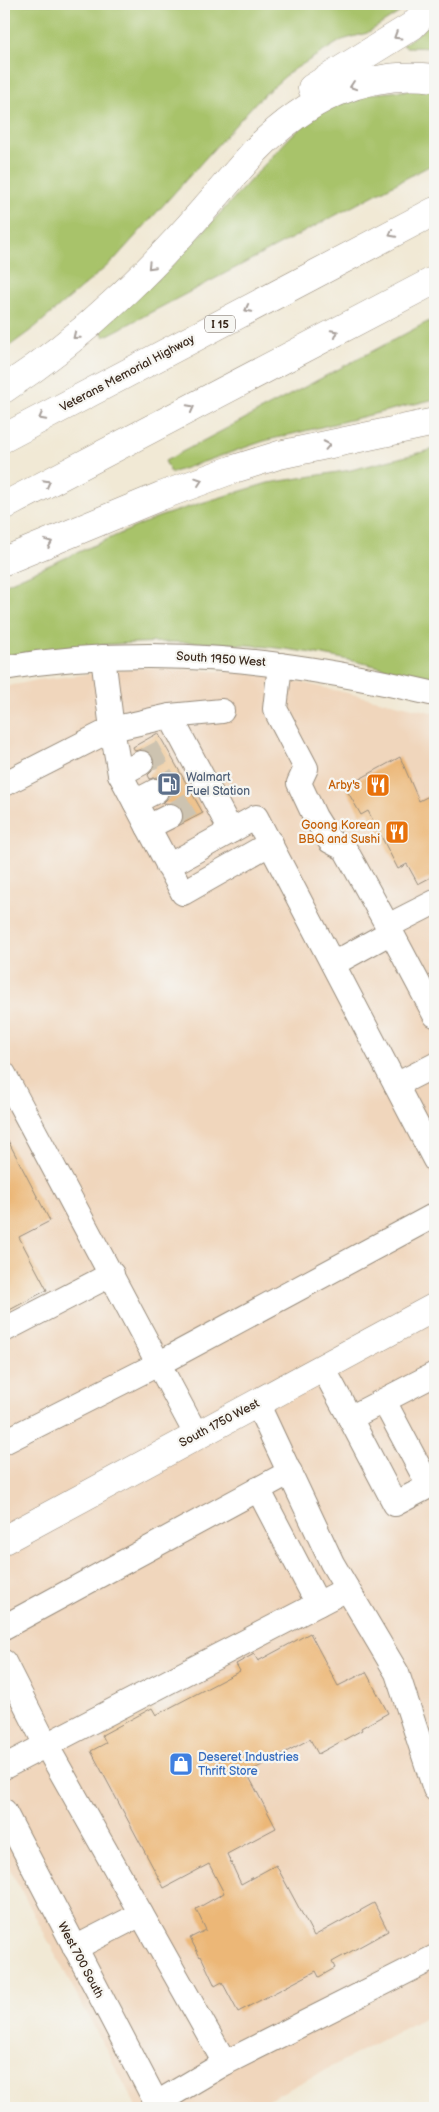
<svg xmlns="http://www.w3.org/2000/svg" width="439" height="2112" font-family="'Balsamiq Sans',sans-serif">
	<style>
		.built { fill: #f0d6bc }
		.green { fill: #a8c36a; stroke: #727644 }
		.building { fill: #ecb777 }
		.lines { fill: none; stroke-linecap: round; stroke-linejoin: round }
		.minor-tunnel { stroke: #cdc3b0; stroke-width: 24; stroke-dasharray: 24 12; stroke-linecap: butt }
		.minor-casing { stroke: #968a7a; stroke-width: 26 }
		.major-casing { stroke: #968a7a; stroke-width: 29 }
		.highway-casing { stroke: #968a7a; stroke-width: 29 }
		.minor { stroke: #fff; stroke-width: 24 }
		.major { stroke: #fff; stroke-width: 28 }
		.highway { stroke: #fff; stroke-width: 28 }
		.oneway { stroke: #a79f9a }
		.labels { text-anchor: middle; stroke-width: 4.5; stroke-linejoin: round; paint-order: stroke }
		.shield { fill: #f6f6f2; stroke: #73675e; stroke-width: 1 }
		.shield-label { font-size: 11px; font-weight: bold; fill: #3b2a1e }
		.street-label { font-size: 12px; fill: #3b2a1e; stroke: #f6f6f2 }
		.service-label { font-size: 12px; fill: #4e5e75; stroke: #f6f6f2; text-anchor: start }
		.food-label { font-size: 12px; fill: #c56008; stroke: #f6f6f2; text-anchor: end }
		.shop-label { font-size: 12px; fill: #366cbe; stroke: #f6f6f2; text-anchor: start }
	</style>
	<rect width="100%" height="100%" fill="#f6f6f2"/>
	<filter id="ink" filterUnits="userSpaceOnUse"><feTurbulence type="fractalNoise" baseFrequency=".02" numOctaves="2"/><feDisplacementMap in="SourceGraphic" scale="10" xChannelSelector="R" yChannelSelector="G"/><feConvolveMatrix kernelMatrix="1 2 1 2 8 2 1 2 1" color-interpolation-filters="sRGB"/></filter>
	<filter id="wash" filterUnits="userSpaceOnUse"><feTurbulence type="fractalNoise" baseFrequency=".0096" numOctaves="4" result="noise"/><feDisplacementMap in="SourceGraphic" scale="20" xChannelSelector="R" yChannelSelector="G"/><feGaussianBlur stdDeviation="1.12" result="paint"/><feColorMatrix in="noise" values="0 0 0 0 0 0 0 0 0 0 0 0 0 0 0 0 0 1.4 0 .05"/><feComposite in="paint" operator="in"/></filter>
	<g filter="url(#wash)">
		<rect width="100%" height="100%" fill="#f1e9d5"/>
		<!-- built -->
		<path class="built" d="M149 667 264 674 435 713V2012L253 2108H137L4 1858V687L38 680Z"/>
		<!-- green -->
		<g class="green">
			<path d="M8 4H413L367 33 342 40 290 72 256 102 113 261 34 328 4 350V16Z"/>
			<path d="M435 20V48L406 47 403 45Z"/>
			<path d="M435 88V163L104 337 100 329 166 272 291 136 322 111 368 94Z"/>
			<path d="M435 318V399L264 441 171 473 165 461Z"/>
			<path d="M435 449V680C392 670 349 659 306 652 205 636 104 641 4 656V585L158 517 198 504 268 483 351 470Z"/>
		</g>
		<g id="blocks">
			<!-- building -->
			<g class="building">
				<path d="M158 733 203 813 178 826 184 817 182 809 177 804 163 803 168 798 170 792 168 784 163 779 157 777 150 779 148 775 152 771 155 764 153 756 148 751 142 749 135 751 133 747Z"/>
				<path d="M400 757 419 801 435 793V875L418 884 407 864 398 869 368 811 361 815 345 787Z"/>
				<path d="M4 1133 50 1221 19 1237 47 1290 4 1313Z"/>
				<path d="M310 1633 338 1686 366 1672 388 1713 361 1728 362 1730 318 1754 310 1739 247 1773 276 1828 227 1854 241 1884 276 1865 314 1936 374 1903 388 1931 332 1962 335 1968 319 1977 316 1971 238 2012 222 1982 215 1986 201 1956 200 1957 190 1938 206 1930 196 1909 224 1893 209 1864 164 1888 91 1751 106 1743 102 1735 152 1708 156 1715 240 1671 236 1664 254 1654 258 1661Z"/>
			</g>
		</g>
	</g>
	<g filter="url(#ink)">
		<use href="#blocks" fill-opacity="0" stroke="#968a7a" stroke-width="1"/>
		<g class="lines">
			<!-- minor-tunnel -->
			<g class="minor-tunnel">
				<path d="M141 763 167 749"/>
				<path d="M156 791 182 777"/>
				<path d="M170 816 196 801"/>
			</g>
			<!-- minor casing -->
			<g class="minor-casing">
				<g id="minor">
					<path d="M103 657 112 729 120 774 183 893 271 843"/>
					<path d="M280 665 275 709 306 768 299 783 315 817 330 841 345 849 391 932"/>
					<path d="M4 668C153 643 289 660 435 694"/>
					<path d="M170 716 231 831 256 817 435 1160"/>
					<path d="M120 774 141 763"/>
					<path d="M4 784 112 729 170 716 222 711"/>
					<path d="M135 802 156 791"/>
					<path d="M148 827 170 816"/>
					<path d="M168 866 231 831"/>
					<path d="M388 926 435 902"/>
					<path d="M333 964 391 932 435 1015"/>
					<path d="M4 1074 197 1436"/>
					<path d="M396 1085 435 1065"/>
					<path d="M4 1330 112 1274"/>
					<path d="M323 1368 350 1418 435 1374"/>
					<path d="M384 1401 429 1486"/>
					<path d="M257 1403 332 1563 397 1673 435 1789"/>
					<path d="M350 1418 395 1504 435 1483"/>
					<path d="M4 1442 160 1363 435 1215"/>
					<path d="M258 1489 318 1604"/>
					<path d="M4 1627 290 1472"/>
					<path d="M4 1662 46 1745 225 2063 435 1957"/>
					<path d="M4 1767 347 1589"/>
					<path d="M4 1811 159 2108"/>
					<path d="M75 1948 141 1914"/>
					<path d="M157 2103 225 2063"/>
				</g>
			</g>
			<!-- major casing -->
			<g class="major-casing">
				<path id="major" d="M4 1540 435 1307"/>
			</g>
			<!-- highway casing -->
			<g class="highway-casing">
				<g id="highway">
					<path d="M312 88 412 26 433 4"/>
					<path d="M4 389C42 364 78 336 111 305 164 258 209 203 256 150 304 101 365 69 435 78"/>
					<path d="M4 438 435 211"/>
					<path d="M4 506 435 280"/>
					<path d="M4 561 161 496 234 469 279 455 435 422"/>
				</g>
			</g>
			<!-- minor -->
			<use href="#minor" class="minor"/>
			<!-- major -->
			<use href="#major" class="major"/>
			<!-- highway -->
			<use href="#highway" class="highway"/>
		</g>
		<!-- one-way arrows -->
		<defs><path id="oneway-chevron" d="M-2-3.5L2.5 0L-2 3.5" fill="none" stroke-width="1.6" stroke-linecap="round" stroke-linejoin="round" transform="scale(1.25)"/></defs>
		<g class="oneway">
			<use href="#oneway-chevron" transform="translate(397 36) rotate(148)"/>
			<use href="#oneway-chevron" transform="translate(353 86) rotate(161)"/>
			<use href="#oneway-chevron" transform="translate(392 234) rotate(152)"/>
			<use href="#oneway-chevron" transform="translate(151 266) rotate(134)"/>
			<use href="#oneway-chevron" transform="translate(248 309) rotate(152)"/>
			<use href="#oneway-chevron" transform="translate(335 333) rotate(-28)"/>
			<use href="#oneway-chevron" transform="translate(76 336) rotate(141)"/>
			<use href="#oneway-chevron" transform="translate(191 408) rotate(-28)"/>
			<use href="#oneway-chevron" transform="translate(42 417) rotate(152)"/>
			<use href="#oneway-chevron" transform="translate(327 445) rotate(-12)"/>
			<use href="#oneway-chevron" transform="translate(199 481) rotate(-19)"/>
			<use href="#oneway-chevron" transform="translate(47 483) rotate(-28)"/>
			<use href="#oneway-chevron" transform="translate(49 543) rotate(-22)"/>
		</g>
	</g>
	<!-- icons -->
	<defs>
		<g id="fuel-square" transform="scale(1.25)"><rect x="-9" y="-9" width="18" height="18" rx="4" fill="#5c6f8a" stroke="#f6f6f2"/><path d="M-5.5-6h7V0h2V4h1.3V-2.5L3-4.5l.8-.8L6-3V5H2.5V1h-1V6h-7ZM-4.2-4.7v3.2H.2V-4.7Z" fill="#fff"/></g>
		<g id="restaurant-square" transform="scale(1.25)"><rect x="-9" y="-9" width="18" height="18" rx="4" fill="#e8710a" stroke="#f6f6f2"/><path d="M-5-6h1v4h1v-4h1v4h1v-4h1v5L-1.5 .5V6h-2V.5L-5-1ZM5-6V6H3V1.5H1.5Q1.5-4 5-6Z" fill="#fff"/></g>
		<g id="shop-square" transform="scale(1.25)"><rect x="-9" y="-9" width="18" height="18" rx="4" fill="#3f7fe0" stroke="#f6f6f2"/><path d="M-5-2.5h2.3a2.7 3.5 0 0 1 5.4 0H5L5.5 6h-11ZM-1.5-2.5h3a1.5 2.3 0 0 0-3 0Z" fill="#fff"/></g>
	</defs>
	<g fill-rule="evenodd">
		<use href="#fuel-square" x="169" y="784"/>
		<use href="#restaurant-square" x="378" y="785"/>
		<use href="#restaurant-square" x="397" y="832"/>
		<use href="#shop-square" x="181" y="1764"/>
	</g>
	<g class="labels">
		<!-- shield labels -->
		<rect class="shield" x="205" y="315.5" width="30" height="17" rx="4"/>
		<g class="shield-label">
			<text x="220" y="328">I 15</text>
		</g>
		<!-- street labels -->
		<g class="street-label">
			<text transform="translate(127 373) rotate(-28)" y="4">Veterans Memorial Highway</text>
			<text transform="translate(221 659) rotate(4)" y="4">South 1950 West</text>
			<text transform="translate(219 1423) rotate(-28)" y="4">South 1750 West</text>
			<text transform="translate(81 1960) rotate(62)" y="4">West 700 South</text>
		</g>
		<!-- service labels -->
		<g class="service-label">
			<text x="186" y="781">Walmart<tspan x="186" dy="14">Fuel Station</tspan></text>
		</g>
		<!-- food labels -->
		<g class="food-label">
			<text x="360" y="789">Arby's</text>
			<text x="380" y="829">Goong Korean<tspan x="380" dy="14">BBQ and Sushi</tspan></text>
		</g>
		<!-- shop labels -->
		<g class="shop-label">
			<text x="198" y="1761">Deseret Industries<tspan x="198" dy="14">Thrift Store</tspan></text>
		</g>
	</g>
	<!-- margin -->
	<rect width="439" height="2112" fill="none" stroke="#f6f6f2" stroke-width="20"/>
</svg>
